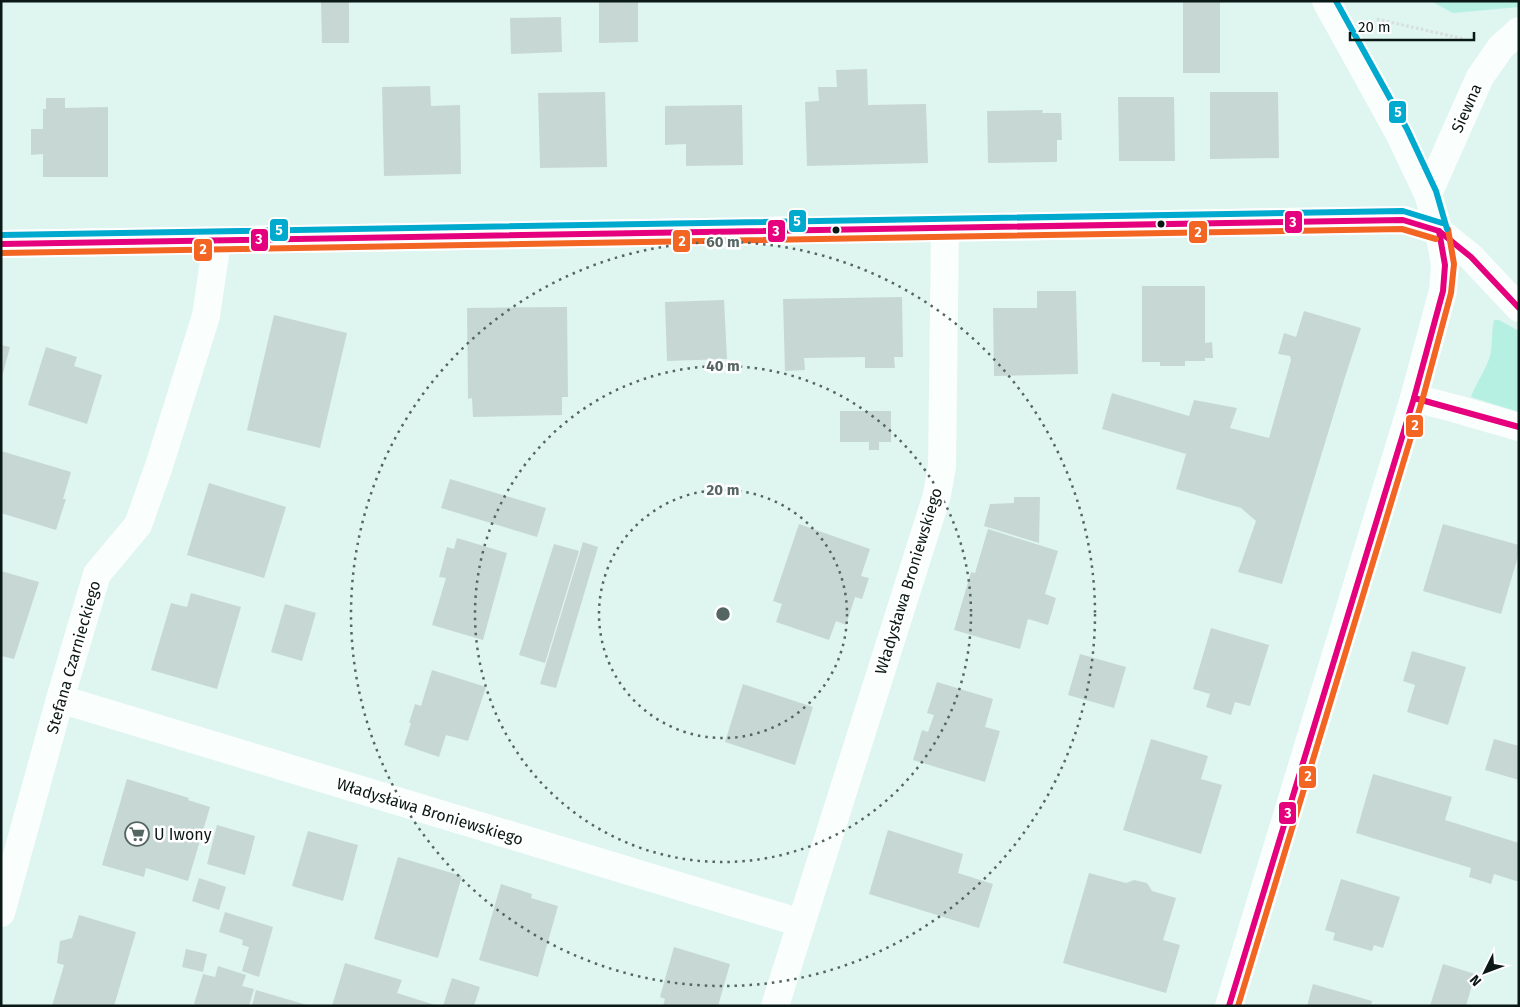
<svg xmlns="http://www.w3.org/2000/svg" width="1520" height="1007" font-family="'Fira Sans',sans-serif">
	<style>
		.green { fill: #b5f0e3 }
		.building { fill: #c7d8d4 }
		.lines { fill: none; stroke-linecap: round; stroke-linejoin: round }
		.path { stroke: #d7dedc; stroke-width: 3; stroke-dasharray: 2.5 2.5; stroke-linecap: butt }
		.minor { stroke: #fafefd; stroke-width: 28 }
		.bus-1-casing { stroke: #fff; stroke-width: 10 }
		.bus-2-casing { stroke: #fff; stroke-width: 10 }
		.bus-3-casing { stroke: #fff; stroke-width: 10 }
		.bus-1 { stroke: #e5007d; stroke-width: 6 }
		.bus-2 { stroke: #f26522; stroke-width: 6 }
		.bus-3 { stroke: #00a9ce; stroke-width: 6 }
		.ring { fill: none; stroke: #556662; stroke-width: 2.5; stroke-dasharray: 2.5 5 }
		.bus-dot { fill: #0b1916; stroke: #fff; stroke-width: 2 }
		.labels { text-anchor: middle; stroke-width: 5; stroke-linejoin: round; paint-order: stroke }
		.street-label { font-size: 16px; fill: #0b1916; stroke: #fff }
		.poi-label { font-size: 16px; fill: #0b1916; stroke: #fff; text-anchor: start }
		.centre { fill: #556662; stroke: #fff; stroke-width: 2.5 }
		.ring-label { font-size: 15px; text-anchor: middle; font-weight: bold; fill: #556662; stroke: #fff; stroke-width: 5; stroke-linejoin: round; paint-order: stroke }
		.line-badge { stroke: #fff; stroke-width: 2 }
		.badge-label { font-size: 14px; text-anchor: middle; font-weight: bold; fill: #fff }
	</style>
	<rect width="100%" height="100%" fill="#dff5f0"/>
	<!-- green -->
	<g class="green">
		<path d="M1431 1H1519V7L1453 13Z"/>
		<path d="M1494 320H1499L1519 331V412L1471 397C1476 383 1486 370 1490 356 1493 344 1491 332 1494 320Z"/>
	</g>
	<!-- building -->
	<g class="building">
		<path d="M321 1H349V43H322Z"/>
		<path d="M599 1H638V42L599 43Z"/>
		<rect x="1183" y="1" width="37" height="72"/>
		<path d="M561 17 562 52 511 54 510 18Z"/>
		<path d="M867 69 868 105 926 104 928 163 807 166 805 102 819 101 818 87H837L836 70Z"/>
		<path d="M430 86 431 106 460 105 461 174 384 176 382 87Z"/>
		<path d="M605 92 607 167 540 168 538 93Z"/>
		<path d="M1210 92H1278L1279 158 1210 159Z"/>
		<path d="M1118 97H1174L1175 161H1119Z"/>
		<path d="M46 98H65V108L108 107V177H43V154L31 155V129H43V109H46Z"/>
		<path d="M742 105 743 165 686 166V144L665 145V106Z"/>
		<path d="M1043 110 1042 113H1061L1062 140H1057V162L988 163 987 111Z"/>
		<path d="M1142 286H1205V343L1212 342 1213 358H1205V361H1185V366H1160V362H1142Z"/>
		<path d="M1037 291H1076L1078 374 994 376 993 308H1037Z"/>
		<path d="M902 297 903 357H894L895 368H865V357L804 358 805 370 785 371 783 299Z"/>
		<path d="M724 300 727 359 667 361 665 302Z"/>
		<path d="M567 307 568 397H562V415L473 417 472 398 468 399 467 308Z"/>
		<path d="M1304 311 1361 328 1345 377 1282 584 1238 572 1256 521 1241 508 1176 489 1186 454 1102 429 1112 393 1189 416 1194 400 1237 408 1230 428 1269 438 1291 360 1290 356 1278 354 1284 333 1296 337Z"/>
		<path d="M274 315 347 333 320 448 247 430Z"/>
		<path d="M1 345 10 347 2 377H1Z"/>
		<path d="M46 347 77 357 74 366 102 375 87 424 28 405Z"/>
		<path d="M840 411H891V442H879V450H869V442H840Z"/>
		<path d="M1 451 71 472 63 499H66L56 530 1 513Z"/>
		<path d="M450 479 546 508 537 537 441 508Z"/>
		<path d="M209 483 286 507 264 578 187 555Z"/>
		<path d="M1014 497H1040L1039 543 984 526 990 504 1014 503Z"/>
		<path d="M799 524 870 549 861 576 869 578 862 599 855 597 846 625 836 621 829 640 776 622 782 604 773 601Z"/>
		<path d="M1443 524 1519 545V553L1501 614 1423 591Z"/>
		<path d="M988 529 1058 551 1045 594 1056 598 1048 625 1028 619 1020 649 954 630 971 572 975 573Z"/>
		<path d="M457 538 507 553 483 640 432 625 446 578 439 577 447 547 454 549Z"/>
		<path d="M583 542 598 547 556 688 540 684Z"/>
		<path d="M554 544 579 551 545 663 519 655Z"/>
		<path d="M1 571 39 582 14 659 1 656Z"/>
		<path d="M191 593 241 607 217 689 151 670 171 603 187 607Z"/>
		<path d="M285 604 316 613 302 661 271 652Z"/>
		<path d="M1211 628 1269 645 1250 706 1235 702 1231 715 1206 707 1210 694 1193 689Z"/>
		<path d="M1412 651 1466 667 1448 725 1407 712 1415 685 1403 681Z"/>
		<path d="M1080 654 1126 667 1114 708 1068 695Z"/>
		<path d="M432 670 486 687 468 741 446 735 439 757 404 745 411 723H409L415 704 421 706Z"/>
		<path d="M937 682 993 699 985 727 1000 731 985 782 913 760 922 730 928 732 934 715 927 713Z"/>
		<path d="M743 684 813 707 795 765 725 742Z"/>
		<path d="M1151 739 1208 756 1201 779 1222 785 1201 854 1123 830Z"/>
		<path d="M1494 739 1519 746V780L1485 770Z"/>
		<path d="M1373 774 1452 797 1445 820 1519 843V882L1494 874 1491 884 1469 877 1471 868 1356 833Z"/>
		<path d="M127 779 189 798 188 800 210 807 188 881 146 868 144 877 102 865Z"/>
		<path d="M217 825 255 836 245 875 207 864Z"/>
		<path d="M888 830 963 854 958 873 993 884 979 928 869 894Z"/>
		<path d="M308 831 358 845 343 901 292 886Z"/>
		<path d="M398 857 462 876 438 958 374 939Z"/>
		<path d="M1089 873 1126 883 1134 880 1147 883 1152 891 1176 898 1163 940 1180 945 1166 993 1063 963Z"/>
		<path d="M199 878 226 887 219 910 192 901Z"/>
		<path d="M1341 879 1400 897 1383 948 1374 945 1372 951 1333 940 1335 933 1325 930Z"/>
		<path d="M501 884 532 894 531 898 558 906 538 977 479 960Z"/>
		<path d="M225 912 273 927 259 977 242 971 249 947 242 945 243 940 219 932Z"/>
		<path d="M79 915 136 932 114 1006H52L64 965 57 963 60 941 72 938Z"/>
		<path d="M674 947 730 964 718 1006H663L665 999 660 997Z"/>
		<path d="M186 949 207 954 203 972 182 967Z"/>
		<path d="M345 963 402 980 397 993 438 1006H332Z"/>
		<path d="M1443 964 1475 974 1466 1006H1430Z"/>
		<path d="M218 966 246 975 242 986 254 989 249 1006H200L194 1004 203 974 215 977Z"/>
		<path d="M452 978 480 987 474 1006H443Z"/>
		<path d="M1313 984 1372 1001 1371 1006H1307Z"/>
		<path d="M256 990 307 1005V1006H252Z"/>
	</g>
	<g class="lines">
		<!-- path -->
		<path class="path" d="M1377 19 1464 39"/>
		<!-- minor -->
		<g class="minor">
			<path d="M1428 194 1480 77 1501 47 1519 31"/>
			<path d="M1 244 1403 220 1439 231 1471 257 1519 308"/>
			<path d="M1414 398 1453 408 1519 427"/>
			<path d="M60 699 801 923"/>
			<path d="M1 913 60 699 97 574 138 525 159 466 206 316 217 241"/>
			<path d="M775 1006 937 495 942 466 945 228"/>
			<path d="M1229 1006 1414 398 1443 291 1445 265 1439 231 1428 194 1399 133 1326 1"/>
		</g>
		<!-- bus-1 casing -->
		<g class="bus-1-casing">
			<g id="bus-1">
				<path d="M1 244 1403 220 1439 231 1471 257 1519 308"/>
				<path d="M1414 398 1519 427"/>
				<path d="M1229 1006 1414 398 1443 291 1445 265 1439 231"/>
			</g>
		</g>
		<!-- bus-2 casing -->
		<g class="bus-2-casing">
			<g id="bus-2">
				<path d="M1 253 1402 229 1436 239"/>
				<path d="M1238 1006 1422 401 1451 293 1454 264 1448 229"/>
			</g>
		</g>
		<!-- bus-3 casing -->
		<g class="bus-3-casing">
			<g id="bus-3">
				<path d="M1336 1 1407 129 1436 191 1447 229"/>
				<path d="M1 235 1403 211 1442 223"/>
			</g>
		</g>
		<!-- bus-1 -->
		<use href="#bus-1" class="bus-1"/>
		<!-- bus-2 -->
		<use href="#bus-2" class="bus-2"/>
		<!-- bus-3 -->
		<use href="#bus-3" class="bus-3"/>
	</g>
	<!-- distance rings -->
	<g class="ring">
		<circle cx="723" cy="614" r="124"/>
		<circle cx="723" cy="614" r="248"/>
		<circle cx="723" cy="614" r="372"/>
	</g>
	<!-- icons -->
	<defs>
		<g id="supermarket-ring" transform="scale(1.25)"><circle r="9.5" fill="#fff" stroke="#556662" stroke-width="1.5"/><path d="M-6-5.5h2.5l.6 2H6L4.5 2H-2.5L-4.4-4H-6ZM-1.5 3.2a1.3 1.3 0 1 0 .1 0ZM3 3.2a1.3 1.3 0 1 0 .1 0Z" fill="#556662"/></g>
	</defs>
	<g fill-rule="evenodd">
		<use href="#supermarket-ring" x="137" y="834"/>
	</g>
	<!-- markers -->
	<g class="bus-dot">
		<circle cx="1161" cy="224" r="4.5"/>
		<circle cx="836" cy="230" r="4.5"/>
	</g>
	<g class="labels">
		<!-- street labels -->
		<g class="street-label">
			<text transform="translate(1466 108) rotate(-66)" y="6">Siewna</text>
			<text transform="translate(908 581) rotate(-73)" y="6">Władysława Broniewskiego</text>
			<text transform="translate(73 657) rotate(-74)" y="6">Stefana Czarnieckiego</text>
			<text transform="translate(430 811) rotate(17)" y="6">Władysława Broniewskiego</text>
		</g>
		<!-- poi labels -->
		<g class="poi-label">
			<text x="154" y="840">U Iwony</text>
		</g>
	</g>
	<circle cx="723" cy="614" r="8" class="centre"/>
	<g class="ring-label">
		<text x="723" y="247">60 m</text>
		<text x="723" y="371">40 m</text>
		<text x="723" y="495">20 m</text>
	</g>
	<g class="line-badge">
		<rect x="1388" y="100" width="19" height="24" rx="5" fill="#00a9ce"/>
		<rect x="788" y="209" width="19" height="24" rx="5" fill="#00a9ce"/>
		<rect x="1284" y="210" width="19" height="24" rx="5" fill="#e5007d"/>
		<rect x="269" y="218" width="20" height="24" rx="5" fill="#00a9ce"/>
		<rect x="767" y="219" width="19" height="24" rx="5" fill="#e5007d"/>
		<rect x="1188" y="220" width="20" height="24" rx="5" fill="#f26522"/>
		<rect x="250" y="228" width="19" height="24" rx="5" fill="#e5007d"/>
		<rect x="672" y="229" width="19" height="24" rx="5" fill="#f26522"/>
		<rect x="193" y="238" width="20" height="24" rx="5" fill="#f26522"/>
		<rect x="1405" y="414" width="19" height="24" rx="5" fill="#f26522"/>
		<rect x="1298" y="765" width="19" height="24" rx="5" fill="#f26522"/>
		<rect x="1278" y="801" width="19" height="24" rx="5" fill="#e5007d"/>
	</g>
	<g class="badge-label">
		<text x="1398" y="117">5</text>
		<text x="797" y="226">5</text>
		<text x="1293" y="227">3</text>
		<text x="279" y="235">5</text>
		<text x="776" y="236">3</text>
		<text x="1198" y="237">2</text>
		<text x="259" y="244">3</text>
		<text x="682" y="246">2</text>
		<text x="203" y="254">2</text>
		<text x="1415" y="430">2</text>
		<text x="1308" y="781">2</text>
		<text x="1288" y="818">3</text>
	</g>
	<!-- border -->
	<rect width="1520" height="1007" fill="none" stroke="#0b1916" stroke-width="5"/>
	<!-- north arrow -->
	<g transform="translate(1485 972) rotate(228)" stroke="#ffffff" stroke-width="4" paint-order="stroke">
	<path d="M0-4L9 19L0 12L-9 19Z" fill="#0b1916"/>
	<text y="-8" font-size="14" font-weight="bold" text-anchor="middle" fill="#0b1916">N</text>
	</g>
	<!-- scale -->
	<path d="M1350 32v8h124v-8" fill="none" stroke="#0b1916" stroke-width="2.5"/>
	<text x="1358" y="32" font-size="15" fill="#0b1916" stroke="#ffffff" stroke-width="4" paint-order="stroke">20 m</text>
</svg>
